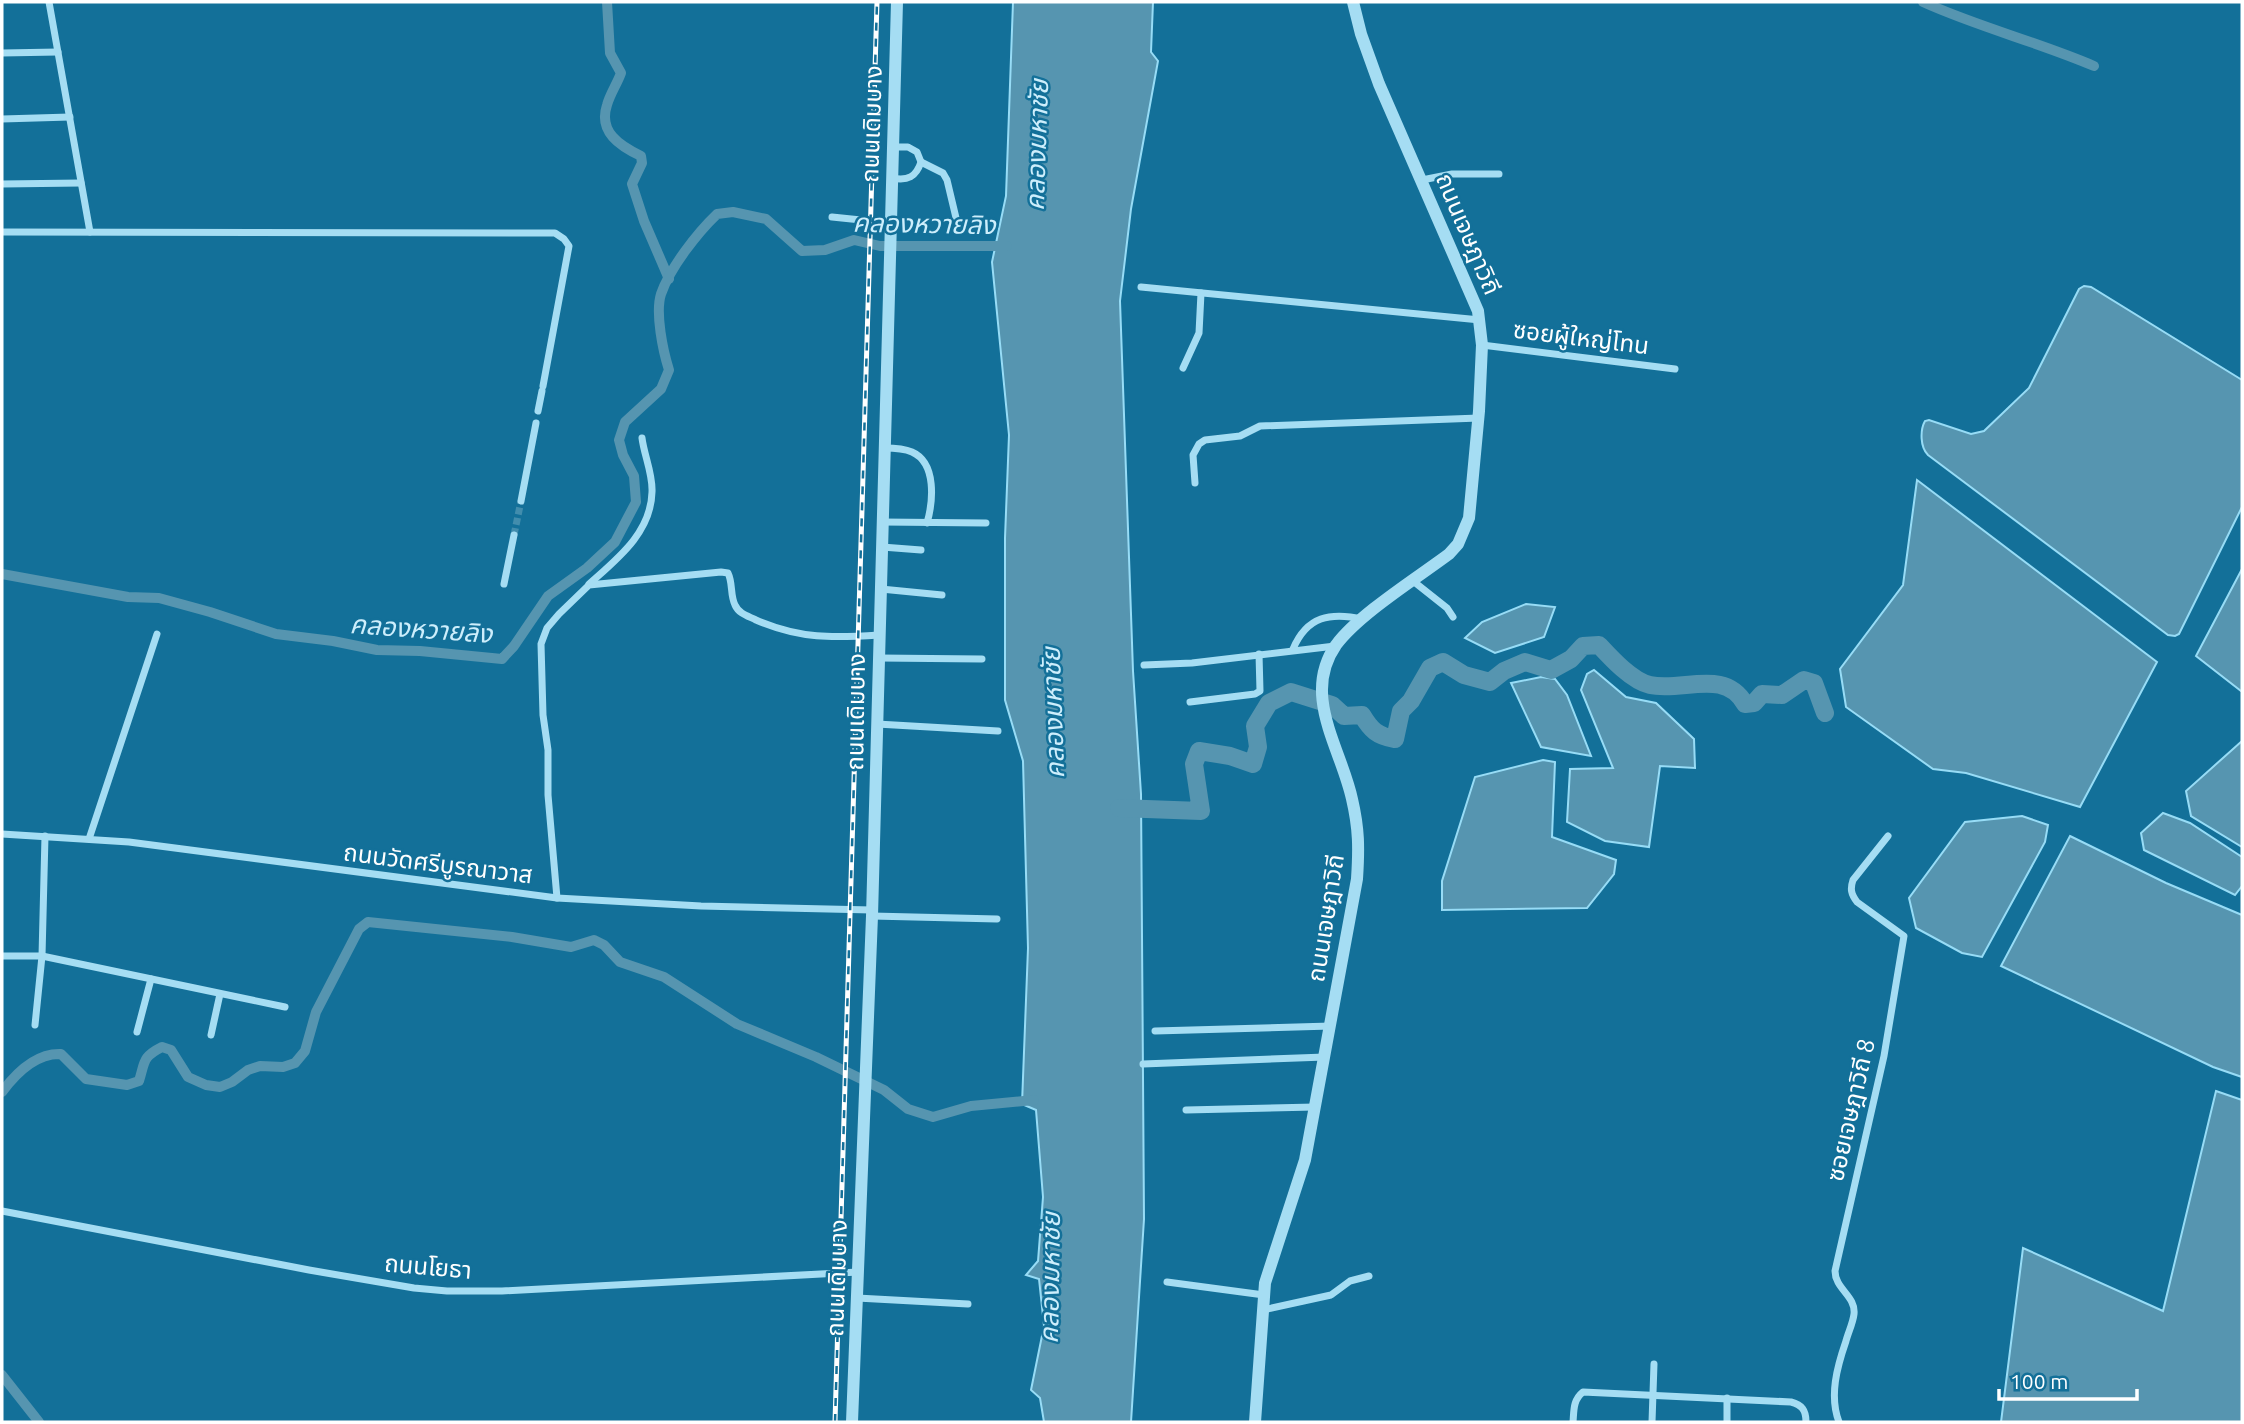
<svg xmlns="http://www.w3.org/2000/svg" width="2244" height="1424" font-family="Ubuntu,'Noto Sans Thai',sans-serif">
	<style>
		.water { fill: #5695b0; stroke: #97dcf6; stroke-width: 2 }
		.lines { fill: none; stroke-linecap: round; stroke-linejoin: round }
		.canal { stroke: #5695b0; stroke-width: 10 }
		.river { stroke: #5695b0; stroke-width: 18 }
		.minor-tunnel { stroke: #428dad; stroke-width: 7; stroke-dasharray: 7 3.5; stroke-linecap: butt }
		.minor { stroke: #a5ddf3; stroke-width: 7 }
		.tertiary { stroke: #a5ddf3; stroke-width: 12 }
		.rail-casing { stroke: #fff; stroke-width: 5 }
		.rail { stroke: #137099; stroke-width: 2.5; stroke-dasharray: 8; stroke-linecap: butt }
		.labels { text-anchor: middle; stroke-width: 5; stroke-linejoin: round; paint-order: stroke }
		.street-label { font-size: 24px; fill: #fff; stroke: #137099 }
		.water-label { font-size: 26px; font-style: italic; fill: #cdeefc; stroke: #137099 }
	</style>
	<rect width="100%" height="100%" fill="#137099"/>
	<!-- water -->
	<g class="water">
		<path d="M1013 2H1153L1151 52 1158 61 1131 209 1120 301 1133 671 1141 794 1144 1219 1131 1422H1044L1040 1398 1031 1390 1044 1326 1039 1279 1026 1275 1038 1261 1043 1197 1036 1110 1022 1104 1028 948 1023 761 1005 700V538L1009 435 992 262 1006 196Z"/>
		<path d="M2084 286 2091 287 2242 380V507L2179 634 2175 636 2168 635 1928 455C1920 447 1920 430 1925 421L1929 420 1971 434 1984 431 2029 388 2079 289Z"/>
		<path d="M1917 480 2157 662 2080 807 1966 773 1933 769 1846 707 1840 669 1903 585Z"/>
		<path d="M2242 569V691H2241L2196 656Z"/>
		<path d="M1526 604 1555 607 1544 637 1495 653 1465 638 1482 622Z"/>
		<path d="M1594 670 1626 697 1656 703 1694 739 1695 768 1660 766 1649 847 1605 841 1567 822 1570 769 1613 768 1581 690 1587 674Z"/>
		<path d="M1541 677 1555 679 1567 695 1591 756 1541 747 1511 683Z"/>
		<path d="M2242 741V847L2191 816 2186 791Z"/>
		<path d="M1543 760 1555 762 1552 837 1616 860 1614 874 1587 908 1442 910V881L1475 777Z"/>
		<path d="M2163 813 2190 823 2242 857V886L2235 895 2144 850 2141 833Z"/>
		<path d="M2022 816 2048 825 2045 842 1982 957 1962 953 1916 928 1909 898 1965 822Z"/>
		<path d="M2070 836 2166 883 2242 915V1077L2213 1067 2001 966Z"/>
		<path d="M2216 1091 2242 1100V1422H2001L2023 1248 2163 1311Z"/>
	</g>
	<g class="lines">
		<!-- canal -->
		<g class="canal">
			<path d="M607 2 610 53 621 73C617 84 610 94 607 105 598 132 620 146 641 156L642 163 632 184 644 221 669 279"/>
			<path d="M1923 2C1978 27 2038 42 2094 66"/>
			<path d="M2 574 128 597 159 598 210 612 276 634 333 641 377 650 420 651 502 659 514 646 548 596 587 568 615 542 636 502 634 476 623 455 619 440 625 422 661 389 669 370C663 351 655 313 661 294 670 268 697 233 717 214L733 212 766 219 802 251 825 250 854 240 880 246H1007"/>
			<path d="M2 1092C16 1073 37 1053 61 1054L86 1079 127 1085 139 1081C145 1062 142 1057 162 1047L171 1050 188 1077 206 1085 220 1087 232 1082 248 1070 260 1066 283 1067 295 1063 305 1051 316 1012 359 929 368 922 512 937 571 947 594 940 604 945 620 962 664 977 737 1024 816 1057 884 1090 908 1109 933 1117 971 1106 1034 1100"/>
			<path d="M2 1375 39 1422"/>
		</g>
		<!-- river -->
		<path class="river" d="M1119 808 1201 811 1194 764 1199 751 1230 756 1253 764 1258 747 1255 726 1269 703 1291 692 1332 705 1344 716 1362 715C1371 730 1377 736 1395 739L1401 711 1411 701 1430 668 1443 662 1464 675 1490 682 1504 671 1525 662 1551 670 1571 659 1583 646 1599 645C1611 658 1632 681 1650 685 1683 692 1725 668 1745 704L1754 703 1762 694 1782 695 1804 680 1814 683 1825 713"/>
		<!-- minor-tunnel -->
		<path class="minor-tunnel" d="M514 535 521 501"/>
		<!-- minor -->
		<g class="minor">
			<path d="M49 2 90 232"/>
			<path d="M2 53 58 52"/>
			<path d="M2 119 70 117"/>
			<path d="M921 162 943 173 947 180 957 222"/>
			<path d="M892 178C908 181 916 177 921 162L917 152 908 147H892"/>
			<path d="M1422 180 1452 174H1499"/>
			<path d="M2 184 81 183"/>
			<path d="M832 217 890 223"/>
			<path d="M2 232 555 233 564 239 569 246 543 386"/>
			<path d="M1141 287 1480 320"/>
			<path d="M1482 345 1675 369"/>
			<path d="M1183 368 1199 333 1201 293"/>
			<path d="M538 411 542 391"/>
			<path d="M884 448C893 448 903 448 912 452 937 463 933 502 927 523"/>
			<path d="M1195 483 1193 455 1199 444 1205 440 1240 436 1260 426 1479 418"/>
			<path d="M521 501 536 423"/>
			<path d="M882 522 986 523"/>
			<path d="M882 547 921 550"/>
			<path d="M1413 581 1447 608 1453 617"/>
			<path d="M504 584 514 535"/>
			<path d="M589 584C617 559 651 533 652 492 653 474 644 455 642 438"/>
			<path d="M881 589 942 595"/>
			<path d="M1293 649C1307 616 1330 612 1363 619"/>
			<path d="M879 658 982 659"/>
			<path d="M1144 665 1192 663 1335 646"/>
			<path d="M1190 702 1255 694 1260 691 1259 654"/>
			<path d="M877 724 998 731"/>
			<path d="M2 834 129 842 557 898 701 906 872 910"/>
			<path d="M89 839 157 634"/>
			<path d="M557 898 548 795V750L543 715 541 644 547 628 559 614 589 585 721 572 728 573C733 583 730 595 735 605 739 614 748 616 756 620 800 639 833 638 879 635"/>
			<path d="M872 916 997 919"/>
			<path d="M2 956H42L285 1007"/>
			<path d="M35 1025 42 956 45 836"/>
			<path d="M1155 1031 1331 1026"/>
			<path d="M137 1032 151 979"/>
			<path d="M211 1035 220 994"/>
			<path d="M1143 1064 1325 1057"/>
			<path d="M1186 1110 1315 1107"/>
			<path d="M2 1211 309 1270 414 1288 447 1291H502L858 1272"/>
			<path d="M1167 1282 1264 1295"/>
			<path d="M857 1298 968 1304"/>
			<path d="M1263 1310 1331 1295 1350 1281 1369 1276"/>
			<path d="M1573 1422C1574 1410 1573 1400 1583 1392L1791 1402C1802 1405 1806 1410 1806 1422"/>
			<path d="M1652 1422 1654 1364"/>
			<path d="M1727 1422V1398"/>
			<path d="M1839 1422C1829 1396 1837 1367 1846 1341 1848 1333 1853 1323 1854 1314 1856 1296 1835 1289 1835 1271L1884 1056 1904 936 1857 902C1851 894 1850 889 1853 880L1888 836"/>
		</g>
		<!-- tertiary -->
		<g class="tertiary">
			<path d="M852 1422 872 916 897 2"/>
			<path d="M1255 1422 1265 1283 1305 1160 1357 879C1359 848 1359 829 1352 799 1341 748 1301 695 1336 645 1359 614 1417 578 1449 554L1458 544 1469 518 1479 411 1482 345 1478 311 1379 84 1361 34 1353 2"/>
		</g>
		<!-- rail casing -->
		<g class="rail-casing">
			<path id="rail" d="M835 1422 877 2"/>
		</g>
		<!-- rail -->
		<use href="#rail" class="rail"/>
	</g>
	<g class="labels">
		<!-- street labels -->
		<g class="street-label">
			<text transform="translate(872 124) rotate(-88)" y="8">ถนนเดิมบาง</text>
			<text transform="translate(1468 234) rotate(67)" y="8">ถนนเจษฎาวิถี</text>
			<text transform="translate(1581 338) rotate(7)" y="8">ซอยผู้ใหญ่โทน</text>
			<text transform="translate(856 712) rotate(-89)" y="8">ถนนเดิมบาง</text>
			<text transform="translate(438 864) rotate(7)" y="8">ถนนวัดศรีบูรณาวาส</text>
			<text transform="translate(1326 918) rotate(-81)" y="8">ถนนเจษฎาวิถี</text>
			<text transform="translate(1851 1110) rotate(-77)" y="8">ซอยเจษฎาวิถี 8</text>
			<text transform="translate(428 1267) rotate(5)" y="8">ถนนโยธา</text>
			<text transform="translate(837 1278) rotate(-88)" y="8">ถนนเดิมบาง</text>
		</g>
		<!-- water labels -->
		<g class="water-label">
			<text transform="translate(1037 145) rotate(-88)" y="9">คลองมหาชัย</text>
			<text transform="translate(924 224) rotate(1)" y="9">คลองหวายลิง</text>
			<text transform="translate(421 629) rotate(4)" y="9">คลองหวายลิง</text>
			<text transform="translate(1053 713) rotate(-92)" y="9">คลองมหาชัย</text>
			<text transform="translate(1050 1278) rotate(-89)" y="9">คลองมหาชัย</text>
		</g>
	</g>
	<!-- border -->
	<rect width="2244" height="1424" fill="none" stroke="#ffffff" stroke-width="7"/>
	<!-- scale -->
	<path d="M1999 1389v10h138v-10" fill="none" stroke="#ffffff" stroke-width="3.5"/>
	<text x="2010" y="1389" font-size="21" fill="#ffffff" stroke="#137099" stroke-width="5" paint-order="stroke">100 m</text>
</svg>
